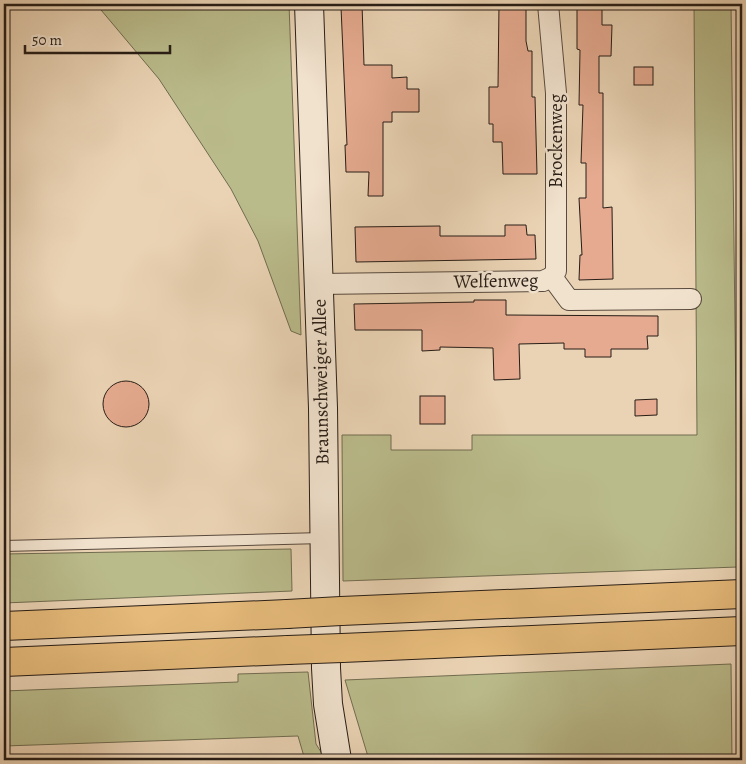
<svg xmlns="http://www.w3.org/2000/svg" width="746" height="764" font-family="Alegreya,serif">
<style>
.green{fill:#babb8b;stroke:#706c50}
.building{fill:#e5aa8f;stroke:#271d16}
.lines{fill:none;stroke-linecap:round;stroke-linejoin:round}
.lane-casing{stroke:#584a3e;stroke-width:12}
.street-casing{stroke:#584a3e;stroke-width:22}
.secondary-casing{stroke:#271d16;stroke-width:30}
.highway-casing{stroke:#271d16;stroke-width:30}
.lane{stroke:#f1e2ce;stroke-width:10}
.street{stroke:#f1e2ce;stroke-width:20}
.secondary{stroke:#f1e2ce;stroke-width:28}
.highway{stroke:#e5ba7a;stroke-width:28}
.highway-bridge-casing{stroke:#271d16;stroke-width:30;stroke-linecap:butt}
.highway-bridge{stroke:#e5ba7a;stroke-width:28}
.labels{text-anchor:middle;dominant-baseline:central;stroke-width:5;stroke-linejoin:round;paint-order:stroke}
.street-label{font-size:19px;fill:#271d16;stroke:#f1e2ce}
</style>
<rect width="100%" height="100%" fill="#ead3b4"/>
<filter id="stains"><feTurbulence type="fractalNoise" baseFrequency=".004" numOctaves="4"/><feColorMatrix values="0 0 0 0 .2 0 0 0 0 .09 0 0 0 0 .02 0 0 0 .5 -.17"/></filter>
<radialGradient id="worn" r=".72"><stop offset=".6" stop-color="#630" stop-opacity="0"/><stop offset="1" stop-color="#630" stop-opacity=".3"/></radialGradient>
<!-- green -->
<g class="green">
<polygon points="96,4 289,4 301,335 291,331 258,241 231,189 159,79"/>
<polygon points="694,4 731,4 738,567 343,581 342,435 391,435 391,450 472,450 472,435 697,435"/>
<polygon points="291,549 292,591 4,603 4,554"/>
<polygon points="731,664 732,760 369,760 345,680"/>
<polygon points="308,672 316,744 326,760 305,760 298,736 4,746 4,691 238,682 238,674"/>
</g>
<!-- building -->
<g class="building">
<polygon points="343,4 362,4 364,65 392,65 392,78 407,77 407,89 419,89 419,112 392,112 392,122 383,122 383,196 368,196 369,172 346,172 345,145 347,145 341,7"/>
<polygon points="499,4 526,4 526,41 528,51 532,51 532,97 535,97 537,174 503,174 502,142 493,142 493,124 489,124 489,87 498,87"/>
<polygon points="577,9 602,9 602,25 612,25 611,56 599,56 599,93 603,93 603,208 612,207 613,279 579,280 580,255 582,255 579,198 586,198 586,163 581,163 583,105 579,105 580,50 577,49"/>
<rect x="634" y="67" width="19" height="18"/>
<polygon points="505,225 526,225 527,235 535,235 536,259 356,262 355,227 440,226 440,236 505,236"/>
<polygon points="474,300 506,300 506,315 658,316 658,336 647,336 648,349 611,349 611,357 585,357 585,349 564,349 564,343 519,344 520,379 494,380 493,348 440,347 440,350 422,351 422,330 355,330 354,304 474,302"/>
<circle cx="126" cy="404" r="23"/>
<rect x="420" y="396" width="25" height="28"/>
<polygon points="657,399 657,415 635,416 635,400"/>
</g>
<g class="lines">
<defs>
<polyline id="lane" points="4,546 323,538"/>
<g id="street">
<polyline points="548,4 556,93 556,271 552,277"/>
<polyline points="552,277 569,300 691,299"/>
<polyline points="319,284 543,281 552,277"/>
</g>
<polyline id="secondary" points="309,4 323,408 326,668 328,704 337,760"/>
<g id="highway">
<polyline points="341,611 742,594"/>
<polyline points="4,626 287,614"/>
<polyline points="342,648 742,631"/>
<polyline points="4,662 288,650"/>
</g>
</defs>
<!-- lane casing -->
<use href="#lane" class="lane-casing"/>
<!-- street casing -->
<use href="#street" class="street-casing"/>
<!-- secondary casing -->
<use href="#secondary" class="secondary-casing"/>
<!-- highway casing -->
<use href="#highway" class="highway-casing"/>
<!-- lane -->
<use href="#lane" class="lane"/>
<!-- street -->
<use href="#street" class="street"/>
<!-- secondary -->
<use href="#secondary" class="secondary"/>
<!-- highway -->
<use href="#highway" class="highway"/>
<defs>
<g id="highway-bridge">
<polyline points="287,614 341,611"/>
<polyline points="288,650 342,648"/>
</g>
</defs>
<!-- highway-bridge casing -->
<use href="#highway-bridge" class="highway-bridge-casing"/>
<!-- highway-bridge -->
<use href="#highway-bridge" class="highway-bridge"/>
</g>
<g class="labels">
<!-- street labels -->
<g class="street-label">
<text transform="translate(556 141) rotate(-90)">Brockenweg</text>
<text transform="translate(496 281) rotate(-1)">Welfenweg</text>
<text transform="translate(321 382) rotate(-91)">Braunschweiger Allee</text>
</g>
</g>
<!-- margin -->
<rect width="746" height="764" fill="none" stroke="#ead3b4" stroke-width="20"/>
<rect x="5" y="5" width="736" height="754" fill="none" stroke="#271d16" stroke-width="2.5"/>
<rect x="10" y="10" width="726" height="744" fill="none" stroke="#271d16"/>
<!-- scale -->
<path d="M25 45v8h145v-8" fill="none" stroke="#271d16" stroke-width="2.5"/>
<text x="32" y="45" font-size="15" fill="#271d16" stroke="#f1e2ce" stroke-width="4" paint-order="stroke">50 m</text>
<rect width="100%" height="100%" filter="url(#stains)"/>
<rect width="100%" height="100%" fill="url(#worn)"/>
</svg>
